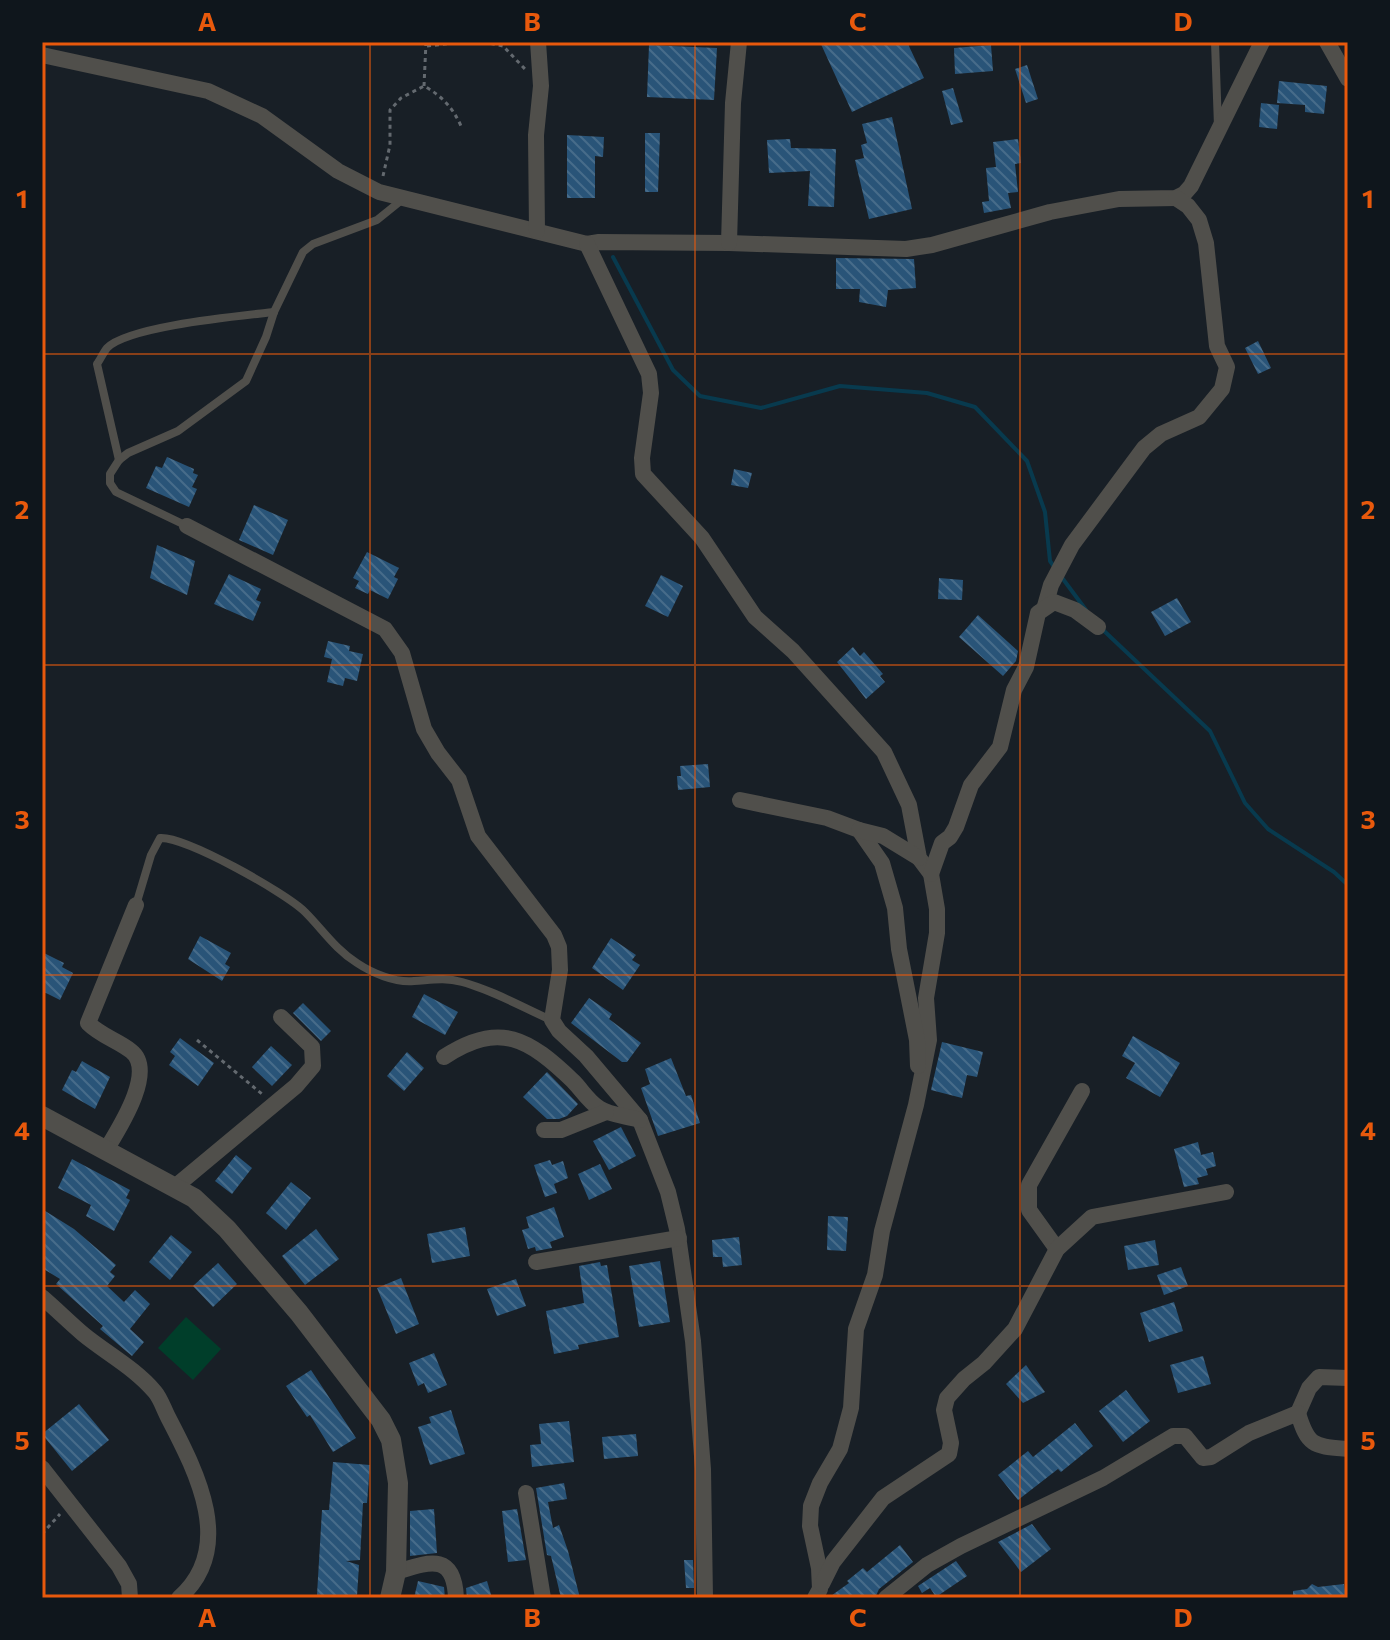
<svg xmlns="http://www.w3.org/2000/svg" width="1390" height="1640" font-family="Commissioner,sans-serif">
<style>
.pitch{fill:#003e2a}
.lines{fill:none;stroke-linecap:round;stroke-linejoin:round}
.stream{stroke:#083a4e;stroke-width:4}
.building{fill:url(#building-back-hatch)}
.path{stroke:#63696f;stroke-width:3;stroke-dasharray:4 4;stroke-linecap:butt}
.service{stroke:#504f4b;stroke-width:8}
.minor{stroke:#504f4b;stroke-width:16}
.tertiary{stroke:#504f4b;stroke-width:20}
.grid{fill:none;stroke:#e8590c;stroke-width:2;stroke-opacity:0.55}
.neatline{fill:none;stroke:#e8590c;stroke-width:3}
.grid-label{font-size:26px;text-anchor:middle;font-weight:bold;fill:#e8590c}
</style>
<defs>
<pattern id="building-back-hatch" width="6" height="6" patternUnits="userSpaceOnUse" patternTransform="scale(2)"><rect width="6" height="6" fill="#295478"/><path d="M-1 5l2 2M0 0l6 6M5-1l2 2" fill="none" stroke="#476c8a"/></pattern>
</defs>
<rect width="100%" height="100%" fill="#181f26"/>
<!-- pitch -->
<polygon class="pitch" points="186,1317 221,1349 193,1380 158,1348"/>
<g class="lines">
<!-- stream -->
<g class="stream">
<polyline points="613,257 673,370 700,396 761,408 840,386 927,393 975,407 1027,461 1045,512 1050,561 1055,568"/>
<polyline points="1060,575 1086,610"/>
<polyline points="1102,629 1210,731 1245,803 1268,829 1334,872 1348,885"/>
</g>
</g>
<!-- building -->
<g class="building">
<polygon points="820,42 907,42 924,78 852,112"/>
<polygon points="649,45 717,48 714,100 647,97"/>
<polygon points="991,45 993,71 955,74 954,48"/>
<polygon points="1027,65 1038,99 1026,103 1015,69"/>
<polygon points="1279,81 1327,86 1324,114 1305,112 1305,105 1277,103"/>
<polygon points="953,88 963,122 951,125 942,91"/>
<polygon points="1261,103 1279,105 1277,129 1259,127"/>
<polygon points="892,117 912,209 869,219 855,160 864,158 861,145 867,143 862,124"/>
<polygon points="645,133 660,133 658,192 645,192"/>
<polygon points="567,135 604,137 603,157 595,156 595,198 567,198"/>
<polygon points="790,139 791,148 836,149 834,207 808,206 810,171 769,173 767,140"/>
<polygon points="1018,139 1021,163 1015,164 1018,192 1008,193 1011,208 984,213 982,202 989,201 986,168 996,167 993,142"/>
<polygon points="836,258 914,259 916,288 888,290 886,307 859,302 860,289 836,289"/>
<polygon points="1258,341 1271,368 1258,374 1245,348"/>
<polygon points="167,457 194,469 193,473 198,475 192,487 197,489 189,507 146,488 156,466 162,468"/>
<polygon points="734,469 752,473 748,488 731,485"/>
<polygon points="254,505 288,520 273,555 239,540"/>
<polygon points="157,545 195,561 187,595 150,578"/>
<polygon points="367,552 399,568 394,577 398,579 388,599 370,590 368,594 355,588 359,581 353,578"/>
<polygon points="229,574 261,589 256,600 261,602 253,621 214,604"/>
<polygon points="661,575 683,586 668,617 645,606"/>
<polygon points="939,578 963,580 962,600 938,599"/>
<polygon points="1177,598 1191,622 1165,636 1151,612"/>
<polygon points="978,615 1018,651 1016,661 1003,676 959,637"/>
<polygon points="328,641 350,646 349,651 363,654 357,681 345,678 343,686 327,682 332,659 324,657"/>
<polygon points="853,647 860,656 864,652 883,674 880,676 885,682 866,699 837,662"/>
<polygon points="708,764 710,787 678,790 677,776 681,776 680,766"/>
<polygon points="200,936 231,953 225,964 230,967 222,981 188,959"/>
<polygon points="611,938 636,955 632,960 640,965 623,990 592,968"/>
<polygon points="42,952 64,963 62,967 73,973 60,1000 42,991"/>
<polygon points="424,994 458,1012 445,1035 412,1017"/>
<polygon points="589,998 612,1014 609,1019 641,1043 627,1062 622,1062 571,1023"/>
<polygon points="303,1003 331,1031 321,1041 293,1013"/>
<polygon points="1133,1036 1180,1063 1160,1097 1126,1078 1135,1063 1122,1056"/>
<polygon points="180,1038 214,1063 198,1086 169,1065 175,1056 170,1052"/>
<polygon points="942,1042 983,1052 977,1077 967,1075 962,1098 931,1090"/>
<polygon points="271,1046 292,1065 272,1086 252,1067"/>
<polygon points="407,1052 424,1068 404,1091 387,1076"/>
<polygon points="671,1058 686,1096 691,1095 700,1123 658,1136 641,1088 650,1084 645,1069"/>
<polygon points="82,1061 110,1077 95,1109 62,1090 72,1070 76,1072"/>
<polygon points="547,1072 578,1104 567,1116 559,1119 547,1119 523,1097"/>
<polygon points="621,1127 636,1156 609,1170 593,1141"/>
<polygon points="1198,1142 1201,1155 1213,1152 1216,1166 1206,1169 1208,1175 1197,1178 1199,1184 1184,1187 1174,1149"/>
<polygon points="236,1155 252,1168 232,1194 215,1181"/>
<polygon points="72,1159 130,1190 126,1198 130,1200 114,1231 86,1216 91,1205 58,1188"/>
<polygon points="550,1160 552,1165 563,1161 568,1178 554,1184 557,1193 545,1197 534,1165"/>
<polygon points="600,1164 612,1189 589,1200 578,1174"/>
<polygon points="291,1182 311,1198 286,1230 266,1213"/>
<polygon points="554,1207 564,1237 550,1242 552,1248 536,1251 535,1247 528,1249 522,1230 529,1228 526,1217"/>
<polygon points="42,1209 74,1229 116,1265 110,1272 115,1276 107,1286 124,1302 135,1290 150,1304 130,1329 144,1342 132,1356 100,1329 103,1326 56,1284 60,1279 42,1268"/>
<polygon points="828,1216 848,1217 846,1251 827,1250"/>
<polygon points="465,1227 470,1256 432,1263 427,1234"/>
<polygon points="316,1229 339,1259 305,1285 282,1256"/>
<polygon points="171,1235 192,1252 170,1280 149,1262"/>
<polygon points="739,1237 742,1265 723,1267 722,1257 713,1257 712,1240"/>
<polygon points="1155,1240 1159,1265 1128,1270 1124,1246"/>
<polygon points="660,1261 670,1322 639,1327 629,1266"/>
<polygon points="600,1262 601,1266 607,1265 619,1337 578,1345 579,1349 554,1354 546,1311 584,1303 579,1266"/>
<polygon points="218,1263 237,1284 213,1307 193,1286"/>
<polygon points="1181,1267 1188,1286 1164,1295 1157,1275"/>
<polygon points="401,1278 419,1324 396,1334 377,1288"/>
<polygon points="516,1279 526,1306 497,1316 487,1289"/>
<polygon points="1174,1302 1183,1331 1149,1342 1140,1313"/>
<polygon points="434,1353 447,1385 428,1393 424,1383 418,1386 409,1363"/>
<polygon points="1203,1356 1211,1384 1178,1393 1170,1365"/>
<polygon points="1026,1365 1045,1392 1023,1403 1006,1384"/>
<polygon points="311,1370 356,1438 333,1452 310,1415 307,1417 286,1386"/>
<polygon points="1126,1390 1150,1421 1123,1442 1099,1411"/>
<polygon points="79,1404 109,1440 72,1471 42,1434"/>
<polygon points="451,1410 465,1454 430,1465 418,1427 431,1423 429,1417"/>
<polygon points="569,1421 574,1462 532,1467 530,1445 541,1444 539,1424"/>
<polygon points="1075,1423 1093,1446 1061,1472 1058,1469 1018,1500 998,1475 1028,1451 1033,1457"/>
<polygon points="636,1434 638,1456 604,1459 602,1437"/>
<polygon points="333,1462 370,1465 367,1503 363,1503 360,1560 346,1561 359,1565 357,1596 317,1595 322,1510 329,1510"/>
<polygon points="564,1483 567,1499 548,1502 553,1528 559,1525 568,1551 580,1598 561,1598 551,1556 547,1555 536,1488"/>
<polygon points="434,1509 437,1553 410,1556 410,1511"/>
<polygon points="517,1509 526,1560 508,1562 502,1511"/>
<polygon points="1032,1524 1051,1549 1021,1572 998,1542"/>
<polygon points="900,1545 913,1562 879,1589 875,1598 828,1598 849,1583 847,1581 863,1568 867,1572"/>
<polygon points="684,1560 693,1560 694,1588 686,1588"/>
<polygon points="956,1561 967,1576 936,1597 930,1588 922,1593 918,1586"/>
<polygon points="418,1581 444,1587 445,1598 443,1596 443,1598 414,1598"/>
<polygon points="487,1581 492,1598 467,1598 466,1588"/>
<polygon points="1312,1584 1318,1587 1344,1584 1346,1598 1293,1598 1293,1591 1307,1589"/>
</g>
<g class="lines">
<!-- path -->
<g class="path">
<polyline points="483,42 503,46 525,69"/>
<polyline points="427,46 464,42"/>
<polyline points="424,86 426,42"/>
<path d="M383 176 390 145V110L401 98 424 86C442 96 453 108 461 126"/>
<polyline points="197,1040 262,1094"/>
<polyline points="42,1534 60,1514"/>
</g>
<!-- service -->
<g class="service">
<polyline points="1215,42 1218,126"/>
<path d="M119 460 97 364C100 360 103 353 107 348 128 326 240 316 274 312"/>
<polyline points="187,526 116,492 110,483 110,474 119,460 128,453 178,431 246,381 266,337 274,312 303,252 313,244 377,220 403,199"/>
<path d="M136 905 151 855 160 838C185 836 286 893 305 912 323 930 335 949 357 963 372 973 395 983 414 981 431 980 444 977 462 982 492 990 522 1007 551 1020"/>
</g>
<!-- minor -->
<g class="minor">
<polyline points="1327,42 1348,79"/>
<polyline points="42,55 208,91 262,116 338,171 379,192 587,244 599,242 729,243 906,249 932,245 1050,212 1119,199 1176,198 1184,194 1191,186 1262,42"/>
<polyline points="537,231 536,135 541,86 538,42"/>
<polyline points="729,243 733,103 739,42"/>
<polyline points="587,244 649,374 651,393 642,458 643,474 702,538 755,617 793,651 884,752 909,805 919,858 931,874 937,909 937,933 926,998 929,1040 916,1105 882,1231 875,1275 856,1329 851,1408 840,1449 820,1483 811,1506 810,1526 819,1568 820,1589 815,1598"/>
<polyline points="187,526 385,629 402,653 424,729 438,753 459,780 478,836 554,935 559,947 560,970 552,1020 559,1031 586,1056 640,1120 668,1192 677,1229 693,1341 703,1469 705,1598"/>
<polyline points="1045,606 1051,585 1072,545 1144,448 1161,434 1199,417 1222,389 1227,367 1217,346 1206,243 1199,220 1188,206 1176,198"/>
<polyline points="740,800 827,818 859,830 882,863 895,908 899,949 917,1040 918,1066"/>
<polyline points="859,830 883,836 919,858"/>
<polyline points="931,874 942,843 950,837 956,827 971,785 1000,747 1014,690 1026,667 1038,613 1054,602 1075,610 1098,627"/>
<path d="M444 1057C500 1020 529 1039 573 1081 582 1090 588 1101 599 1108 609 1115 627 1116 640 1120"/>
<polyline points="544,1130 561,1130 606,1112"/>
<path d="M106 1150C118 1130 157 1071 131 1051 117 1040 101 1036 88 1023L136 905"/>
<polyline points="176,1186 296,1086 313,1066 312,1047 281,1017"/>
<polyline points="1057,1249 1029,1210 1029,1185 1082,1091"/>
<polyline points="536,1262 679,1238"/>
<path d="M42 1297C56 1309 69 1322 83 1334 106 1353 135 1368 155 1392 161 1399 164 1410 169 1419 197 1473 236 1548 179 1598"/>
<polyline points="1298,1413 1309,1388 1319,1377 1348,1378"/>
<polyline points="42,1468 119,1566 129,1584 130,1598"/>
<polyline points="526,1493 543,1598"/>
<path d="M396 1572C429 1562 454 1552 456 1598"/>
<polyline points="822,1584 833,1562 883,1498 949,1454 951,1443 944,1410 947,1398 964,1379 984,1363 1015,1329 1057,1249 1092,1217 1226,1192"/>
<path d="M886 1598 927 1565 961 1546 1103 1478 1173 1436H1185L1203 1458 1211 1457 1249 1433 1298 1413C1308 1447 1314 1446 1348 1449"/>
</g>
<!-- tertiary -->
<polyline class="tertiary" points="42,1116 194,1198 227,1229 299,1313 381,1420 391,1440 398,1483 396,1572 390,1598"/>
</g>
<!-- grid -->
<path class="grid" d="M370 42V1598M695 42V1598M1020 42V1598M42 354H1348M42 665H1348M42 975H1348M42 1286H1348"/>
<!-- border -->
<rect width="1390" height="1640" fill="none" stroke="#0f161c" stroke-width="88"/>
<rect x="44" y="44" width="1302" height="1552" class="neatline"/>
<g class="grid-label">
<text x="207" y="31">A</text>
<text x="532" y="31">B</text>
<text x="858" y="31">C</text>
<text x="1183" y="31">D</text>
<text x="22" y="208">1</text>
<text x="1368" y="208">1</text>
<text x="22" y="519">2</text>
<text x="1368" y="519">2</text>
<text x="22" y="829">3</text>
<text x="1368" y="829">3</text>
<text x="22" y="1140">4</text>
<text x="1368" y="1140">4</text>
<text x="22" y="1450">5</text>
<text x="1368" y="1450">5</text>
<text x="207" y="1627">A</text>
<text x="532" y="1627">B</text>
<text x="858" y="1627">C</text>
<text x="1183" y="1627">D</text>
</g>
</svg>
